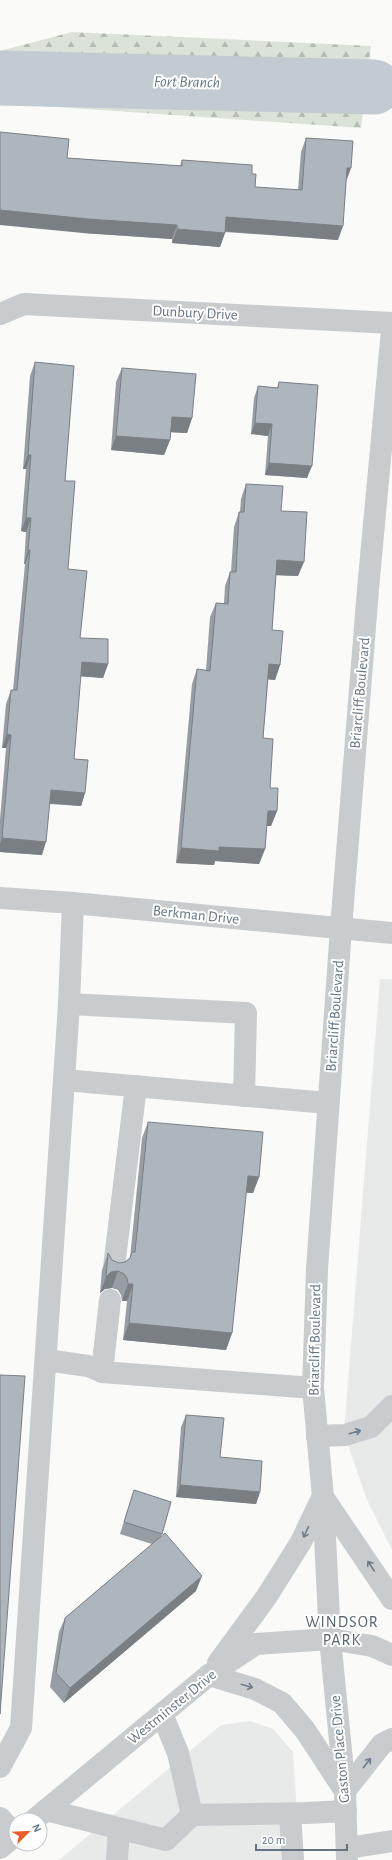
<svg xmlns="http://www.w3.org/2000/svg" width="392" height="1860" font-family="'Alegreya Sans',sans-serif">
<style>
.built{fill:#e8e9e9}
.forest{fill:url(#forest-firs)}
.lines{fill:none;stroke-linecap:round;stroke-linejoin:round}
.river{stroke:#c2cbd1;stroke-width:55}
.minor{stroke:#c8cccf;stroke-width:22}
.wall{fill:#969da3}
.shaded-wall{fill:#7a7f84}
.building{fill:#aeb6bd;stroke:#7a7f84}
.oneway{stroke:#6e7d8c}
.labels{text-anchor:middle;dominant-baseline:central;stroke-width:4;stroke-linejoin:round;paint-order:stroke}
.street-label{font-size:15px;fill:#647484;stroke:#fff}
.water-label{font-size:16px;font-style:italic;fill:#637a84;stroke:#fff}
.neighbourhood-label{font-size:16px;letter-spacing:1px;fill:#56636e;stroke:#fff}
</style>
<defs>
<pattern id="forest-firs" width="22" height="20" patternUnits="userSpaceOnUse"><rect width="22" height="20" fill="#dbe2d8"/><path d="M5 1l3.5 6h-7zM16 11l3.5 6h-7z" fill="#b5bcb5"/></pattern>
</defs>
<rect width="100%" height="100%" fill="#fafaf8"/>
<!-- built -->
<g class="built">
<polygon points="380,979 392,979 392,1550 367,1500 344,1433"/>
<polygon points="250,1721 273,1729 293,1752 300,1860 59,1860 221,1725"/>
</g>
<!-- forest -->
<polygon class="forest" points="72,32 371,46 361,128 0,103 0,51"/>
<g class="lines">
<!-- river -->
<polyline class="river" points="0,78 374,87"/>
<!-- minor -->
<g class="minor">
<polyline points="0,314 24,304 392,323"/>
<polyline points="0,898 73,903 392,933"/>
<polyline points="69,1004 246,1013 244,1096"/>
<polyline points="64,1080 328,1103"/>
<polyline points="114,1267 136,1086"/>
<polyline points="46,1360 88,1366 102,1372 313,1388"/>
<polyline points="102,1372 110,1300"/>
<polyline points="317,1436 345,1435 371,1427 392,1406"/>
<polyline points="323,1497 392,1599"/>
<polyline points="218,1663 267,1596 301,1542 321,1500"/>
<polyline points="209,1675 255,1689 282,1703 305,1730 343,1788"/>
<polyline points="0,1767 21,1728 69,1004 73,903"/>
<polyline points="345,1791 382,1744 392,1739"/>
<polyline points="46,1810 166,1840 192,1815 178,1753 162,1714"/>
<polyline points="290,1814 293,1860"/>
<polyline points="192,1815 306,1813 346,1811"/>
<polyline points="0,1818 16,1835"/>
<polyline points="34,1820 209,1675 256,1644 330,1639 372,1646 392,1655"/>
<polyline points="0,1848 16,1835"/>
<polyline points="347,1848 392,1841"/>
<polyline points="117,1860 119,1829"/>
<polyline points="347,1860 345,1791 330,1639 323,1497 313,1388 317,1269 341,928 368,589 392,330"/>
</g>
</g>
<!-- wall -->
<g class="wall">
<polygon points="306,138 346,182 338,240 225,232 220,247 172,243 172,239 83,233 67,158 180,166 182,160 252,174 255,187 298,190 301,152"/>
<polygon points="35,362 65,481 68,569 80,638 108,664 103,678 80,676 74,759 85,793 81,806 49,804 42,855 0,852 0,819 6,748 2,748 6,704 11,690 13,690 25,564 24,564 26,532 21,531 26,469 23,469 30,376"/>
<polygon points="122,368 192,418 187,433 170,432 170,440 164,455 111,450 116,382"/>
<polygon points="279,382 307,478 265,475 268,436 251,434 254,398 258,386 277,388"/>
<polygon points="246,484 281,511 298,576 276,575 272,630 280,665 275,680 268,679 263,738 270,788 277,811 271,826 266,826 265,849 259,864 215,861 214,865 176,863 192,684 197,669 206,670 210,617 216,603 224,603 225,586 230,572 231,572 234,527 239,512 240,512 241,499"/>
<polygon points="148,1122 259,1177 253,1193 246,1193 232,1333 226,1350 123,1340 127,1301 122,1301 121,1295 118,1290 112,1288 105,1289 100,1293 102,1270 108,1253 112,1260 119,1263 125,1262 130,1258 142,1138"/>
<polygon points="186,1415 220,1457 260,1492 256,1504 176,1497 181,1427"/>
<polygon points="134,1490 171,1502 161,1537 196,1591 64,1703 50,1687 59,1632 65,1618 152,1544 120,1534"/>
</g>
<!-- shaded-wall -->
<g class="shaded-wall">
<polygon points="347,168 351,168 346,182"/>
<polygon points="0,210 177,225 172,239 83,233 0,225"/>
<polygon points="226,217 343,226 338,240 221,231"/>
<polygon points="177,229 225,233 220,247 172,243"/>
<polygon points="172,417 192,418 187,433 166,432"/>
<polygon points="255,423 272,424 268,436 251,434"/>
<polygon points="116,436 170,440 164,455 111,450"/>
<polygon points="28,455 31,455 26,469 23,469"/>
<polygon points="269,463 312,466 307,478 265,475"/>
<polygon points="26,518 31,518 26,532 21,531"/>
<polygon points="28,550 30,550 25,564 24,564"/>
<polygon points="277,560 304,562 298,576 272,575"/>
<polygon points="82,662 108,664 103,678 77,676"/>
<polygon points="269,664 280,665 275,680 264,679"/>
<polygon points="7,734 11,735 6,748 2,748"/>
<polygon points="51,790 85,793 81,806 46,803"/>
<polygon points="268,811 277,811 271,826 262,826"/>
<polygon points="2,838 46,842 42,855 0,852 0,844"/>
<polygon points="219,847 265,849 259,864 215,861 214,865 176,863 181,848"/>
<polygon points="248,1176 259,1177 253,1193 242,1192"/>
<polygon points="118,1271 112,1288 105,1289 100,1293 106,1277 111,1272"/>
<polygon points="128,1284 133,1284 127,1301 122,1301"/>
<polygon points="129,1323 232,1333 226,1350 123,1340"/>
<polygon points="180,1485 260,1492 256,1504 176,1497"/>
<polygon points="202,1576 196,1591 64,1703 70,1688"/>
</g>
<!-- building -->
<g class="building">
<polygon points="0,132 69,139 67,158 182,166 182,160 252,165 252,174 256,174 255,187 302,190 306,138 353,141 351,168 347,168 343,226 226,217 225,233 177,229 177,225 88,219 0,210"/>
<polygon points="35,362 74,366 65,481 75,481 68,569 87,571 80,638 108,639 108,664 82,662 74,759 88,760 85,793 51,790 46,842 2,838 11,735 7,734 11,690 17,690 30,550 28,550 31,518 26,518 31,455 28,455"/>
<polygon points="122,368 196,374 192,418 172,417 170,440 116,436"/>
<polygon points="279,382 318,385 312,466 269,463 272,424 255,423 258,386 278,388"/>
<polygon points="246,484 283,486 281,511 307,512 304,562 277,560 272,630 283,631 280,665 269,664 263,738 273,739 270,788 278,788 277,811 268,811 265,849 219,847 219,851 181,848 197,669 210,671 216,603 228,604 230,572 236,572 239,512 244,512"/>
<polygon points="148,1122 263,1132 259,1177 248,1176 232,1333 129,1323 133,1284 128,1284 127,1278 124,1274 118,1271 111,1272 106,1277 108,1253 112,1260 119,1263 125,1262 130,1258 132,1252 135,1252"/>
<polygon points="0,1375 25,1376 0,1714"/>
<polygon points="186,1415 224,1418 220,1457 262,1461 260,1492 180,1485"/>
<polygon points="134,1490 171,1502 162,1534 124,1522"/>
<polygon points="165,1533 202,1576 70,1688 56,1673 65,1618"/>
</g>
<!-- one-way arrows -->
<defs><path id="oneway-shaft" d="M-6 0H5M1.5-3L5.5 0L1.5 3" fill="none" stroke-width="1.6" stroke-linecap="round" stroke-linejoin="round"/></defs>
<g class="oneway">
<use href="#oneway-shaft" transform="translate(355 1432) rotate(-16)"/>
<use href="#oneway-shaft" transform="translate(306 1532) rotate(115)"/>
<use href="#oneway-shaft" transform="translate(371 1566) rotate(-123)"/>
<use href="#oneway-shaft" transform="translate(247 1686) rotate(17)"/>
<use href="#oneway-shaft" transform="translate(367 1763) rotate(-52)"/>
</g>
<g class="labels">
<!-- street labels -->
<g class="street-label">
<text transform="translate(195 313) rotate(3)">Dunbury Drive</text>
<text transform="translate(360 693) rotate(-85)">Briarcliff Boulevard</text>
<text transform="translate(196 915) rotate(6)">Berkman Drive</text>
<text transform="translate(335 1016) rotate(-86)">Briarcliff Boulevard</text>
<text transform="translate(315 1340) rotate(-89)">Briarcliff Boulevard</text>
<text transform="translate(172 1707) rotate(-39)">Westminster Drive</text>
<text transform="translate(340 1749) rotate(-95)">Gaston Place Drive</text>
</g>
<!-- water labels -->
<g class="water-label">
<text transform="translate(187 82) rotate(1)">Fort Branch</text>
</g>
<!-- neighbourhood labels -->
<g class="neighbourhood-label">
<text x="342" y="1622">WINDSOR<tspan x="342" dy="18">PARK</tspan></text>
</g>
</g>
<!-- north arrow -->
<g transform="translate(28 1832) rotate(66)"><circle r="19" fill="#ffffff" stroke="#c1c7ce"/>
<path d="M0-3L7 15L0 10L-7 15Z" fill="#ea5d28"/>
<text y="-6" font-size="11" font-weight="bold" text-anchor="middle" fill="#647484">N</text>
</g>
<!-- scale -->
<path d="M256 1844v6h91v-6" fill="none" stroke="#647484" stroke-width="2"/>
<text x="262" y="1844" font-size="12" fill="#647484" stroke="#ffffff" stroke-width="3" paint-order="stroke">20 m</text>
</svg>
